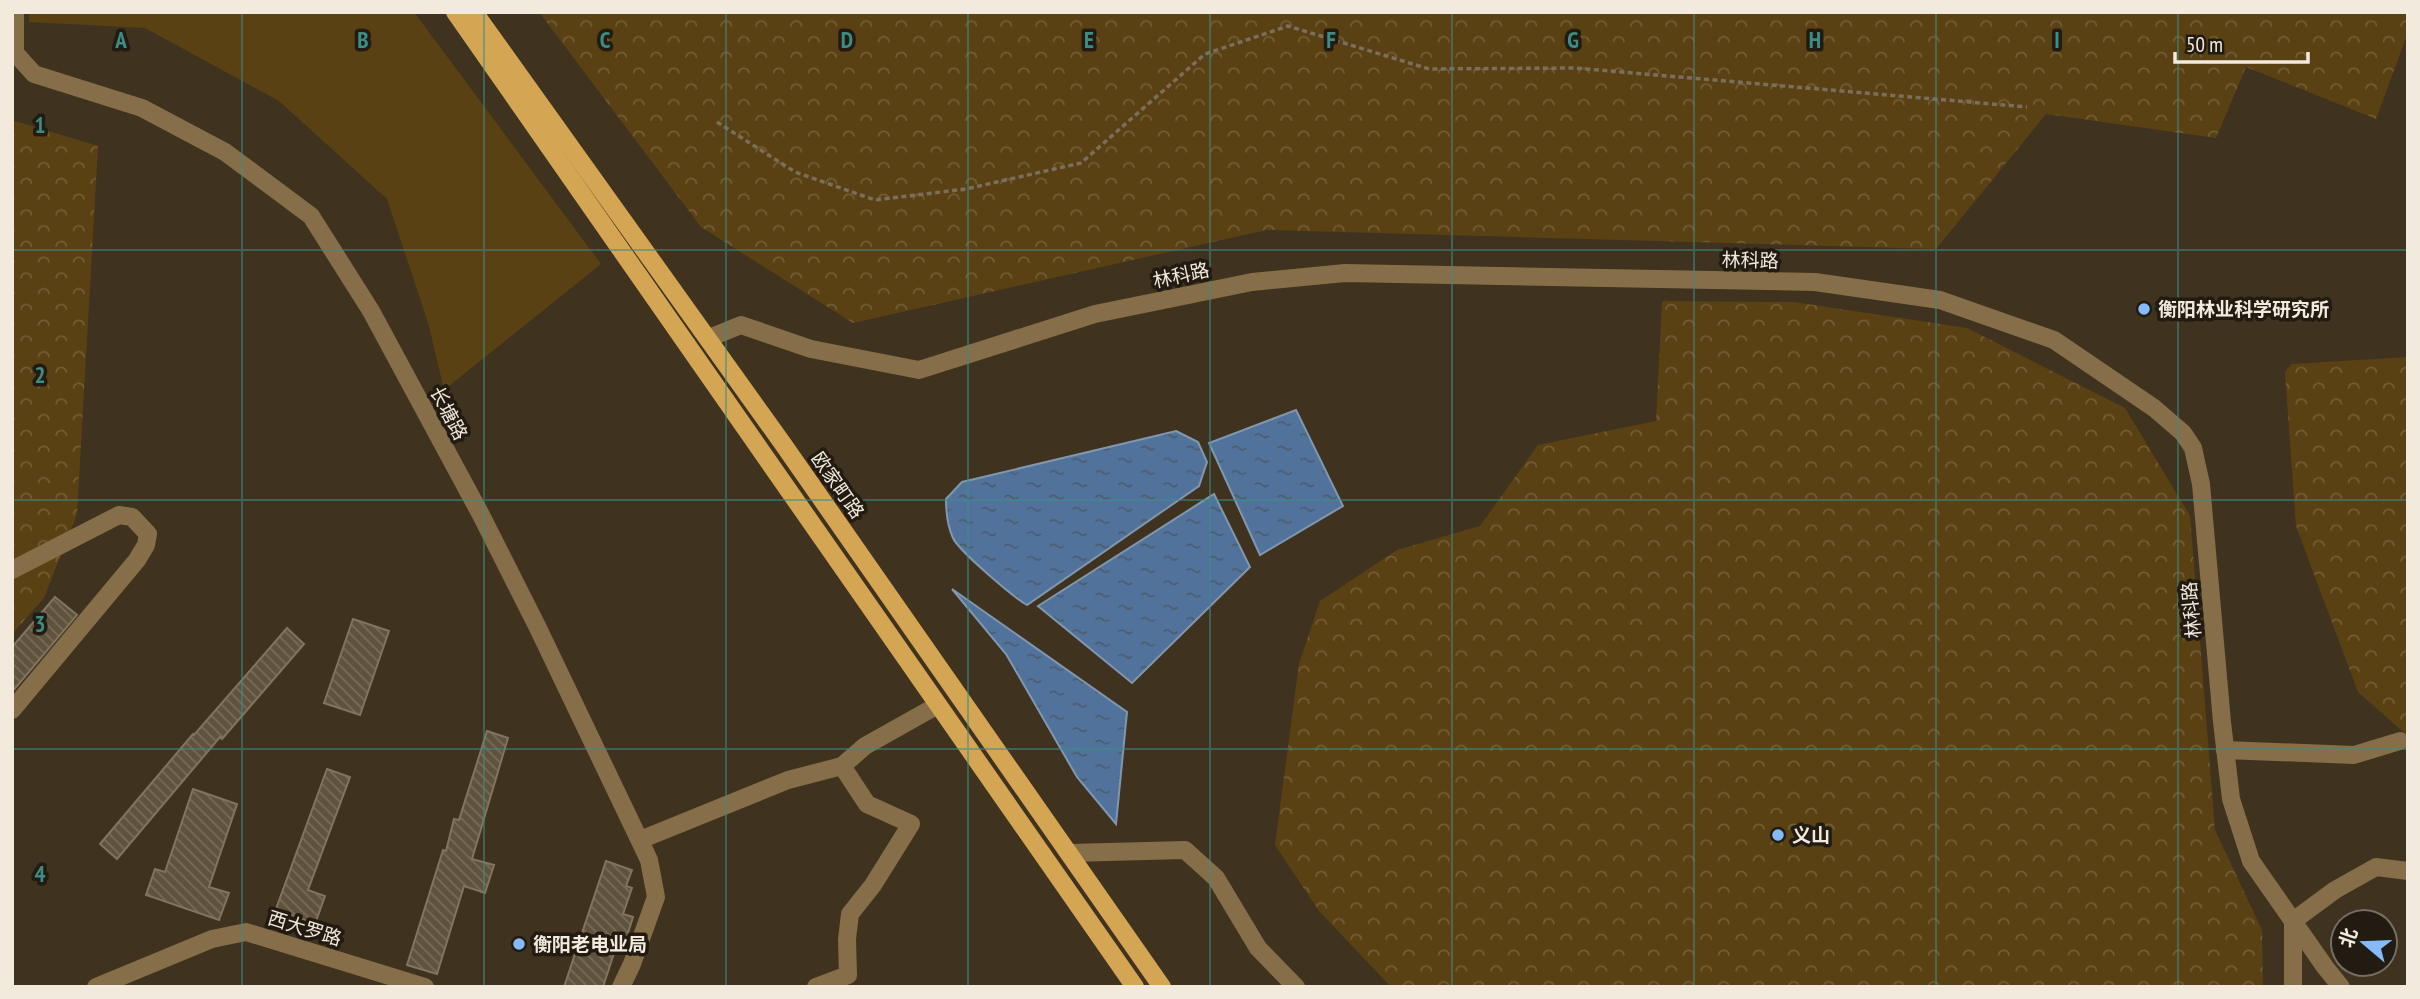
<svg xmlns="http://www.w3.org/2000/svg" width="2420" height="999" font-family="'PT Sans Narrow','Noto Sans SC',sans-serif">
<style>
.green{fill:#5a4114}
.forest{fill:url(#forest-crowns)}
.water{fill:url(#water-ripples);stroke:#8197af;stroke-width:2}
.building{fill:url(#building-back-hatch);stroke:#82745e;stroke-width:2}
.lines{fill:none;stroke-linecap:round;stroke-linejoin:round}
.path{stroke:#7a6e5c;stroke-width:3.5;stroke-dasharray:5 3.5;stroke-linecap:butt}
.minor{stroke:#856e48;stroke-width:18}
.major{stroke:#d4a553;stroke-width:18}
.grid{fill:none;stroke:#3c8d84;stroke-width:2;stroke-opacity:0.55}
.poi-dot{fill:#86bbfb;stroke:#211b12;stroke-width:2.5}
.labels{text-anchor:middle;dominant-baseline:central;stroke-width:7;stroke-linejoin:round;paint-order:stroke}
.street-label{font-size:19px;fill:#f2eadd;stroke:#211b12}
.poi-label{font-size:19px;font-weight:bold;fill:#f2eadd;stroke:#211b12;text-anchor:start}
.grid-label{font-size:23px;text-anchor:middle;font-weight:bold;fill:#3c8d84;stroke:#211b12;stroke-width:7;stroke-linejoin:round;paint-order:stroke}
</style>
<defs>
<pattern id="forest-crowns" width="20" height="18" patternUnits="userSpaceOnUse" patternTransform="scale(1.75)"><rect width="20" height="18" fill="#5a4114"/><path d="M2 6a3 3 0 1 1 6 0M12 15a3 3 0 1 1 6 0" fill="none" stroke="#725d36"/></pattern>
<pattern id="water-ripples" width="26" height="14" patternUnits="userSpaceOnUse" patternTransform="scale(1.75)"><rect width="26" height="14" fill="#51739b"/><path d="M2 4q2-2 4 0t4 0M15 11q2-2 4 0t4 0" fill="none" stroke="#4d5c6e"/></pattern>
<pattern id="building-back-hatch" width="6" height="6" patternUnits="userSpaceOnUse" patternTransform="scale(1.75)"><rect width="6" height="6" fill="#60533d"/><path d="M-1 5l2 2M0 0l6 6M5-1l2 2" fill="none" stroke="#776c59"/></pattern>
</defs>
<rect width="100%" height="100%" fill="#3f321e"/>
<!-- green -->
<polygon class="green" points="29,12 414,12 601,264 444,390 429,326 387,199 279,101 145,28 29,22"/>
<!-- forest -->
<g class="forest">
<polygon points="539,12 2408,12 2408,32 2376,119 2246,67 2216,138 2046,114 1936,249 1266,230 853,323 701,227"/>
<polygon points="15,121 98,146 77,514 44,598 12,634 12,122"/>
<polygon points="1662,301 1794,302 1967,328 2125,408 2190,516 2215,830 2262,930 2263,987 1391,987 1319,911 1275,845 1299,664 1320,601 1397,550 1480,526 1538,445 1656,421"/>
<polygon points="2408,357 2408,736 2358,692 2296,526 2285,372 2292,364"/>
</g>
<!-- water -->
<g class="water">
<polygon points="1296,410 1343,506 1260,555 1209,443"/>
<path d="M1176 431 1198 442 1207 462 1199 486 1027 605C1013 597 958 550 953 538 947 525 946 513 946 499L962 482Z"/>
<polygon points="1214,494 1250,567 1132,683 1038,606"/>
<polygon points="952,589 1127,712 1116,824 1077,777 1006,654"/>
</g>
<!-- building -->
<g class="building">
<polygon points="55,597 77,615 12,692 12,647"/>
<polygon points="353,619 389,631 360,715 324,703"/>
<polygon points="287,628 304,644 222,739 220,737 117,859 100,844 193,734 194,735"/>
<polygon points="487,731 508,738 472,859 494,865 485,893 464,886 437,974 407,965 443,850 446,851 454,819 459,820"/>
<polygon points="327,769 350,777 308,890 325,896 315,924 276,909"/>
<polygon points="193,789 237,804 209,887 229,893 219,920 146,895 155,869 165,872"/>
<polygon points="606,861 632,870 626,886 632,888 623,914 633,917 622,952 615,950 603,987 564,987"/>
</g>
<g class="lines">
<!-- path -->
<polyline class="path" points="717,122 795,172 875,200 966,189 1081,163 1205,54 1288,26 1429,69 1575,68 2027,107"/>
<!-- minor -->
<g class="minor">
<polyline points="15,12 15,53 34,74 142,108 225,152 311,216 371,311 481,515 537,626 649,860 656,897 632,964 621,987"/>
<polyline points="709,338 741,325 811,349 919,370 1095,314 1252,282 1345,273 1815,282 1940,300 2054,340 2154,408 2183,433 2193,448 2201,484 2222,722 2231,799 2251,861 2325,967 2341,987"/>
<polyline points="12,570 119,515 132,517 148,534 146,545 137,560 12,710"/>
<polyline points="2225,750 2354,755 2400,741"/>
<polyline points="640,840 788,780 842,766 865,746 938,705"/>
<polyline points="1069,853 1185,850 1216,878 1258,948 1296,987"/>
<polyline points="2293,921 2335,890 2376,867 2408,871"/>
<polyline points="2293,921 2293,987"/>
<polyline points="96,987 212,939 246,932 425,987"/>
<polyline points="816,987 848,975 847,939 850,914 873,885 911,824 867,804 842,766"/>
</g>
<!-- major -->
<g class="major">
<polyline points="455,12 1135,987"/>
<polyline points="474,12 783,444 1162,987"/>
</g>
</g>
<!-- grid -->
<path class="grid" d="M242 12V987M484 12V987M726 12V987M968 12V987M1210 12V987M1452 12V987M1694 12V987M1936 12V987M2178 12V987M12 250H2408M12 500H2408M12 749H2408"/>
<!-- markers -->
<g class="poi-dot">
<circle cx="2144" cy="309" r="7"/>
<circle cx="1778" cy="835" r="7"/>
<circle cx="519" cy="944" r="7"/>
</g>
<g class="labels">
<!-- street labels -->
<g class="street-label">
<text transform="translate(1750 260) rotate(1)">林科路</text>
<text transform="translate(1181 275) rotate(-12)">林科路</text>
<text transform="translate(449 413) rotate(62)">长塘路</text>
<text transform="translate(838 485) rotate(55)">欧家町路</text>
<text transform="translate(2191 610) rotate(-95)">林科路</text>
<text transform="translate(305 928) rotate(17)">西大罗路</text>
</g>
<!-- poi labels -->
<g class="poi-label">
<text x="2158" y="309">衡阳林业科学研究所</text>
<text x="1792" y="835">义山</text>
<text x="533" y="944">衡阳老电业局</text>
</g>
</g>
<g class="grid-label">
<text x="121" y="48">A</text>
<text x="363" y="48">B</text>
<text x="605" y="48">C</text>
<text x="847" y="48">D</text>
<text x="1089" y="48">E</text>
<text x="1331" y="48">F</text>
<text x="1573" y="48">G</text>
<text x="1815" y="48">H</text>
<text x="2057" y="48">I</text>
<text x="40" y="133">1</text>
<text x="40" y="383">2</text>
<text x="40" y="632">3</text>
<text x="40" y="882">4</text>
</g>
<!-- border -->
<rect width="2420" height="999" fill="none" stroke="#f2eadd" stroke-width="28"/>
<!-- north arrow -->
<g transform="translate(2364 943) rotate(289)"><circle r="33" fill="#211b12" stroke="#756e63" stroke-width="2"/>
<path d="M0-5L12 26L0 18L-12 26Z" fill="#86bbfb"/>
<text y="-10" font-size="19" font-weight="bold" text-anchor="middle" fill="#f2eadd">北</text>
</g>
<!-- scale -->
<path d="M2175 52v10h133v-10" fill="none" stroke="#f2eadd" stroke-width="3.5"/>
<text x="2186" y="52" font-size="21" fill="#f2eadd" stroke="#211b12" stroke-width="5" paint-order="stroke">50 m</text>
</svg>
